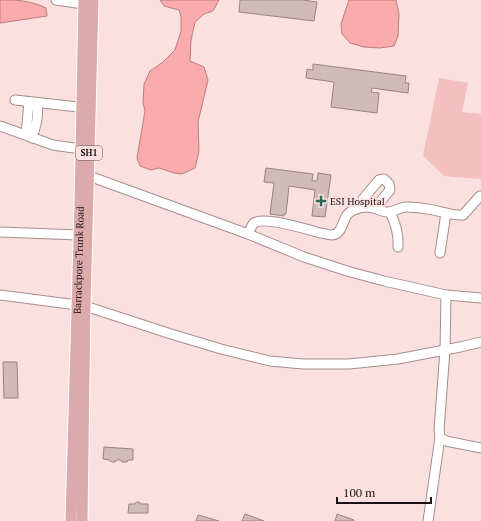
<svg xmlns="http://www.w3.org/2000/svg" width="481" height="521" font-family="'PT Serif',serif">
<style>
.green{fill:#f3bfbf}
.water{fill:#fcabac;stroke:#b97e7e}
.building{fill:#d3baba;stroke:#9a8383}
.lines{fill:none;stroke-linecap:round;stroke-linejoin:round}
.minor-casing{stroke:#a58e8d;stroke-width:11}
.major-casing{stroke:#fff;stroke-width:13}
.minor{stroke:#fff;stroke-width:9}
.major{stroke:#ddaaac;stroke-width:11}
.poi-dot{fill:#2a6752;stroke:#fae0df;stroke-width:1.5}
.labels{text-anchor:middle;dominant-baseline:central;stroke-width:3.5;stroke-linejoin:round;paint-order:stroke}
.shield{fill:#fae0df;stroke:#5f5151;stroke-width:1}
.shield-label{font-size:9px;font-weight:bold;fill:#1c1414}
.poi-label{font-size:10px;fill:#1c1414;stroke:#fae0df;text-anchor:start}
.street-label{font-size:10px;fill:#1c1414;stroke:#fae0df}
</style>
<rect width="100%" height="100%" fill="#fae0df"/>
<!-- green -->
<polygon class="green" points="439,78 468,83 462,112 481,114 481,179 444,176 423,156"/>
<!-- water -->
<g class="water">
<path d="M0 0C19 0 28 0 46 8L47 16 0 23Z"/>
<polygon points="160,0 219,0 213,11 204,14 195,22 191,40 190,61 204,67 208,80 198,122 199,151 195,168 182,174 174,173 159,168 151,170 140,166 137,158 145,111 143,103 144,84 150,71 163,62 175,50 181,31 181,17 179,10 164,6"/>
<polygon points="349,0 396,0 399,14 398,36 394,46 380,48 364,47 350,43 342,34 341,24"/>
</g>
<!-- building -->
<g class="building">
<polygon points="240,0 303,0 317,2 314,21 239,12"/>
<polygon points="313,64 406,76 405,83 409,83 408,93 372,88 371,92 379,93 377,113 331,107 334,82 306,78 307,69 313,70"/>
<polygon points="266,168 313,174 312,181 317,181 318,173 331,175 325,217 312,216 315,190 289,186 286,214 284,214 284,216 270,214 274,183 264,182"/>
<polygon points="3,362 17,362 18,398 4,398"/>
<polygon points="104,447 133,449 133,460 128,460 127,462 122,462 120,460 117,460 115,462 112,462 109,460 103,459"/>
<polygon points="137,502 139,502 141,504 148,504 148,513 128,513 129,504 134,504"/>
<polygon points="245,514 264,521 242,521"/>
<polygon points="337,514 354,520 354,521 335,521"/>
<polygon points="198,515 219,521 196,521"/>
</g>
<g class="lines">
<defs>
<g id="minor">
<polyline points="56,0 90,5"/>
<polyline points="15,100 87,108"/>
<polyline points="0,126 53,145 81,149"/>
<polyline points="26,135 29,102"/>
<path d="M32 138C36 124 39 118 37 103"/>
<polyline points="82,175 89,176 248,234 304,257 347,271 384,281 446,295 481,298"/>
<polyline points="364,207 362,203 363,199 379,180 384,179 389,184 390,190 375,208"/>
<path d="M390 212C396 224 399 234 398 247"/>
<polyline points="0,232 79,235"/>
<path d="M248 234C250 230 251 226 254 223 265 216 306 229 320 233 324 233 328 235 332 235 343 234 342 220 348 214 351 210 359 208 365 207 373 206 380 212 388 212 394 212 400 207 406 207 415 207 424 208 433 210 443 212 454 216 463 215L480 196"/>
<polyline points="440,253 446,213"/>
<polyline points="0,295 85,306 171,334 221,349 270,361 303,364 349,364 398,359 460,347 481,342"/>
<polyline points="446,295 445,350 439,430 440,437 446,441 481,448"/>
<polyline points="428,521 440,437"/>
</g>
<g id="major">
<path id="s1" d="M71 521 80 204 84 0"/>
<polyline points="82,521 85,306 93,0"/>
</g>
</defs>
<!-- minor casing -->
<use href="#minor" class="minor-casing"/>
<!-- major casing -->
<use href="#major" class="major-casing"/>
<!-- minor -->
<use href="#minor" class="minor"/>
<!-- major -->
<use href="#major" class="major"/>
</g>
<!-- markers -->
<path class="poi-dot" d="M319 195h4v4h4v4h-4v4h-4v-4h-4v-4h4z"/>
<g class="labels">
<!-- shield labels -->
<rect class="shield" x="76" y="146" width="26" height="14" rx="3"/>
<g class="shield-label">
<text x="89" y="153">SH1</text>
</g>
<!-- poi labels -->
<g class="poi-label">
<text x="330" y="201">ESI Hospital</text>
</g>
<!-- street labels -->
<g class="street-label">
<text stroke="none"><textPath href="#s1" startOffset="261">Barrackpore Trunk Road</textPath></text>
</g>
</g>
<!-- scale -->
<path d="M337 497v6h94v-6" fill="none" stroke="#1c1414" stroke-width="2"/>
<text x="343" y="497" font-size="12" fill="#1c1414" stroke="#fae0df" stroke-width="3" paint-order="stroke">100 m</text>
</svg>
